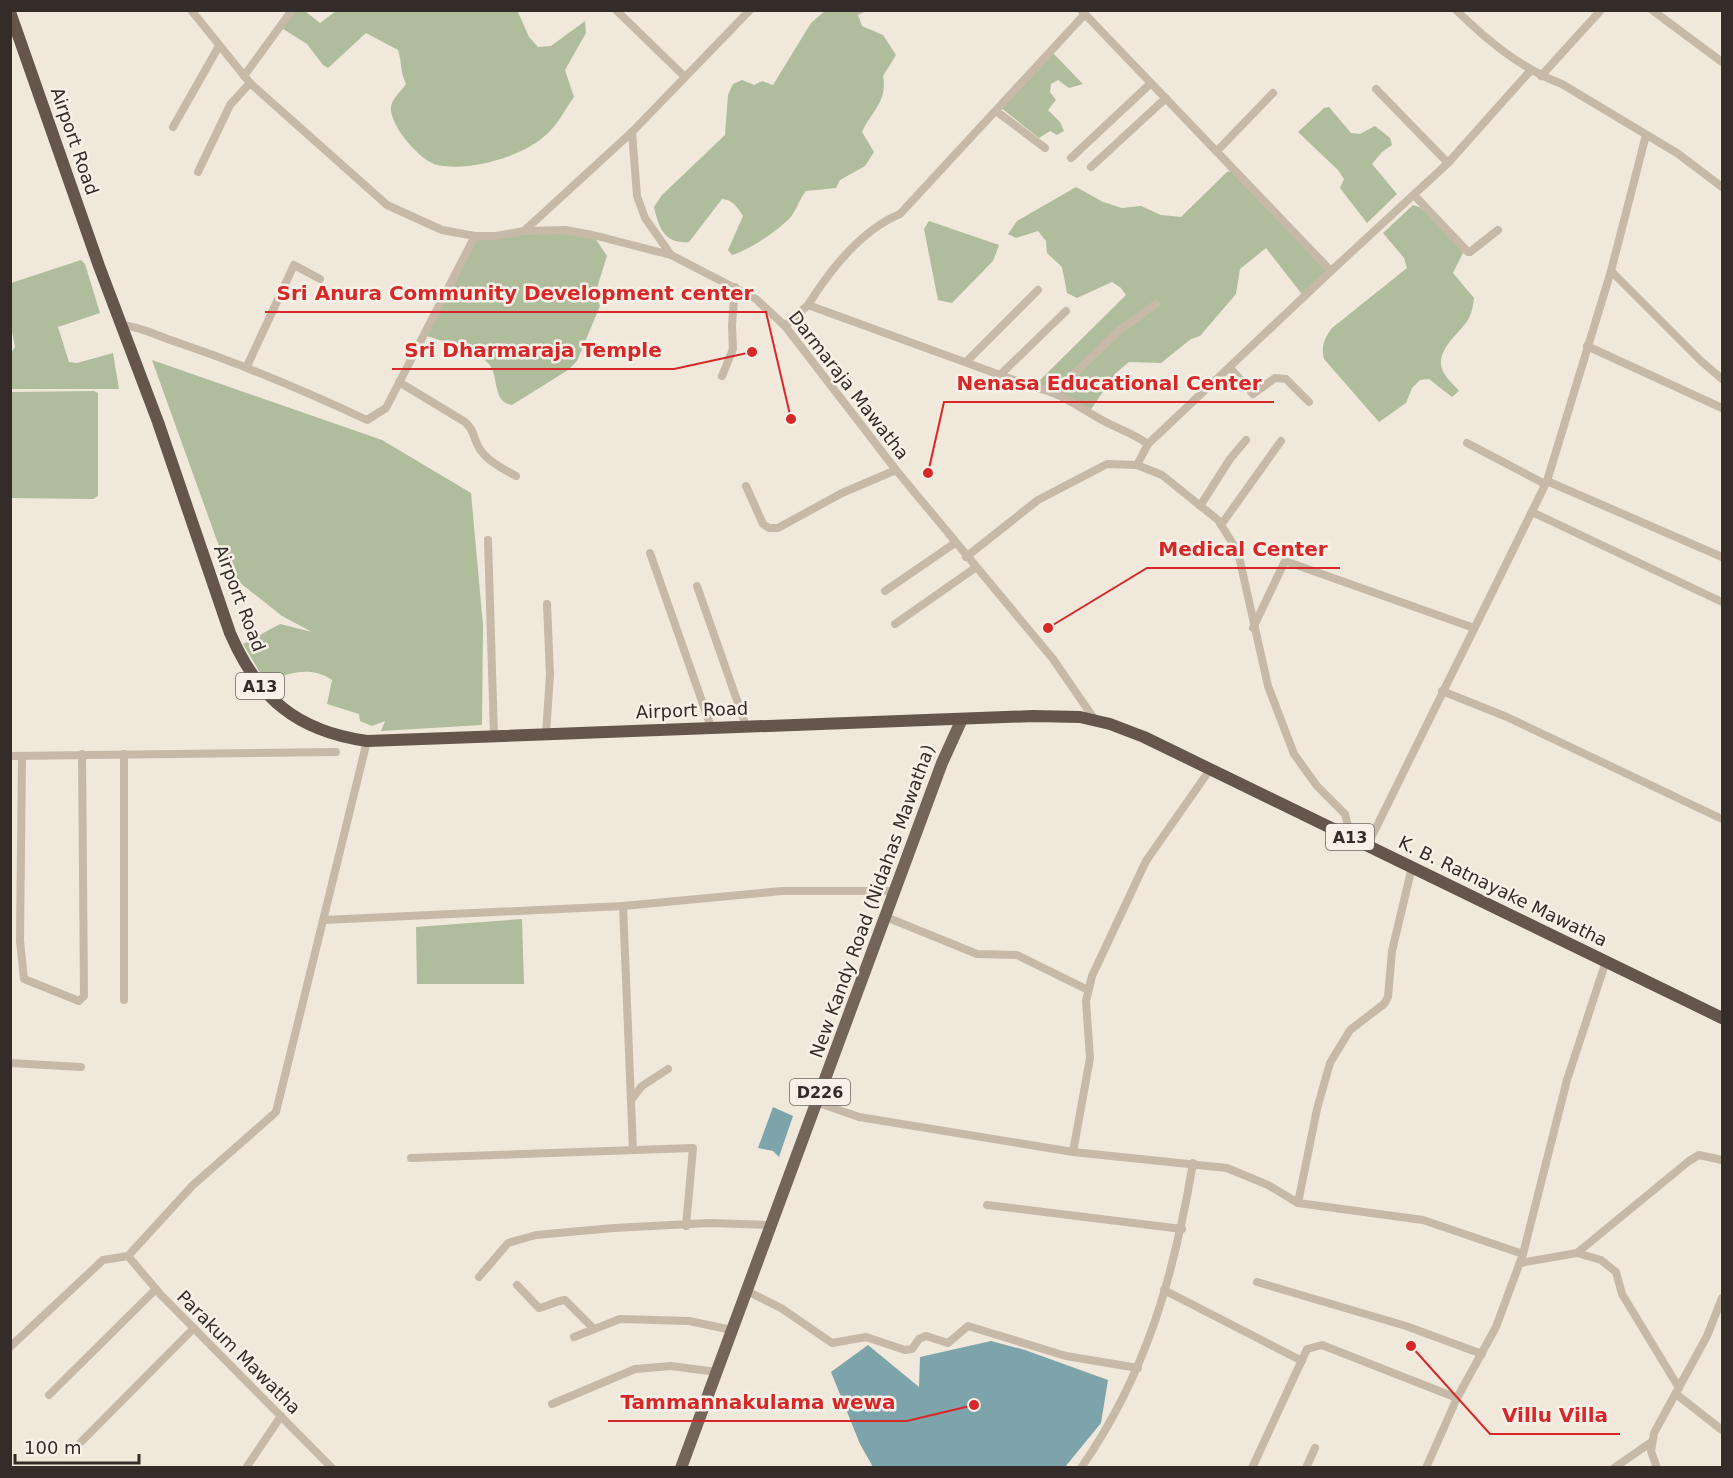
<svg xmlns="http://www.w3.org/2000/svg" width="1733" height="1478" font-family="'DejaVu Sans',sans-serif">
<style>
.green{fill:#afbd9c}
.water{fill:#7ca4aa}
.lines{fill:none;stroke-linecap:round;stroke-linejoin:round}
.minor{stroke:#c6b9a8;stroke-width:8}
.primary{stroke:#74655a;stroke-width:12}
.trunk{stroke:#64564c;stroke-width:12}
.labels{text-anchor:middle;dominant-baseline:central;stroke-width:5;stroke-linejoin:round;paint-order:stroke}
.shield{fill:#f7f1e7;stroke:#6e6761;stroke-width:1.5}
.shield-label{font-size:16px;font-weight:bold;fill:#342c28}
.street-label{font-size:18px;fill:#342c28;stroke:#f7f1e7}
.leader{fill:none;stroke:#d62828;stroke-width:2}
.callout-dot{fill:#d62828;stroke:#f7f1e7;stroke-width:2}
.callout-label{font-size:20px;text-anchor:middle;font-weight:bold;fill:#d62828;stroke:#f7f1e7;stroke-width:5;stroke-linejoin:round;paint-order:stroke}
</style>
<rect width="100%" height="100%" fill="#efe8db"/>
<!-- green -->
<g class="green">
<path d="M517 10 529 37 538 47 551 46 585 21 586 33 565 70 574 97C566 108 559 122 550 131 527 156 470 172 438 165 421 162 389 125 391 107 392 99 401 91 406 84 400 72 402 62 398 50L366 33 328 68 323 65 307 44 280 27 292 11H305L320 23 336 11Z"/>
<path d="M826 10 866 11 858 15 862 26 883 35 896 55 883 76C888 101 871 112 862 132L874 152 865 166 840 180 836 188 806 191C799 199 796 212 789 219 774 233 751 249 732 255L728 250 743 216C738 208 732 199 722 199L689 242C665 244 659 229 654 207L662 195 725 135 728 95 733 84 742 80 754 85 762 81 773 85 811 23Z"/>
<polygon points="1051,51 1083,84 1069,88 1058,80 1051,84 1050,92 1056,100 1048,110 1060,122 1064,131 1057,135 1050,131 1039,138 1000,107"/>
<polygon points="1329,107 1351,133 1360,134 1375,126 1390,138 1392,145 1382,152 1372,164 1397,194 1367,223 1340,188 1344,179 1338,170 1298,132 1324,108"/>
<polygon points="1235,170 1333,269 1304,297 1266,248 1240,269 1236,294 1200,336 1191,339 1161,363 1129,362 1116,373 1089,412 1033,387 1126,295 1121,288 1112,282 1077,298 1067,293 1062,267 1047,253 1046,241 1038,231 1016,238 1008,234 1017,221 1076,187 1103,202 1122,208 1141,206 1161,215 1181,217 1227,172"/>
<path d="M1413 205C1433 210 1453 235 1463 253L1453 273 1474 298C1473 306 1472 313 1468 320 1459 334 1436 349 1442 369 1444 376 1454 385 1459 391L1452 397 1429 379 1420 380 1412 388 1406 403 1379 422 1324 359C1321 346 1324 339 1332 328L1407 268 1404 258 1383 233Z"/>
<polygon points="929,221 999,245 993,261 952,303 938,300 924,229"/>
<path d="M524 231 593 235 607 256 595 294 600 306 577 361 568 370 512 405C491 402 500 375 488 363 476 350 440 340 423 335L475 236Z"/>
<polygon points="81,260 85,264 100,313 58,327 69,362 77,363 113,353 119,389 11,389 11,353 15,347 11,327 11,283"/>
<path d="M152 360 382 440 471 493 483 625 482 725 381 731 385 721 372 726 360 721 359 714 327 704 332 680C309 665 290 674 265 681L243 644 280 624 312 632 282 616 229 574Z"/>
<polygon points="94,391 98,393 98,496 93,499 11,498 11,392"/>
<polygon points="522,919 524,984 417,984 416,927"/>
</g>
<!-- water -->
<g class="water">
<polygon points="773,1107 793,1116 779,1157 773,1151 758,1148"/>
<polygon points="991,1341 1025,1350 1108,1380 1101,1423 1065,1467 873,1467 860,1444 831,1372 868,1345 919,1387 920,1357"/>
</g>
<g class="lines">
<!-- minor -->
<g class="minor">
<polyline points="191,10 250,83 387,205 442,230 475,236 496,236 524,231 632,132"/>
<polyline points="616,10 685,77"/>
<polyline points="750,10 632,132 637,196 645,218 671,255 756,299 785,326 896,470 1053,659 1095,720"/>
<polyline points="1081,10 1331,271 1148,444 1137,465"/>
<path d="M1456 10C1488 41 1520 68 1562 84L1677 153 1722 187"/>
<polyline points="1652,10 1722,62"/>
<polyline points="244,76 292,10"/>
<polyline points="1541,76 1601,10"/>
<polyline points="1376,89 1448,163"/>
<polyline points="996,111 1045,148"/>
<polyline points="173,127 219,46"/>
<polyline points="1217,151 1273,93"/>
<polyline points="1071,158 1151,83"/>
<polyline points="1091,167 1166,98"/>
<polyline points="198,172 230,105 250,83"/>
<polyline points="1414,195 1468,252 1470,252 1498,230"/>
<polyline points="525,231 565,230 593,235 671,255"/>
<polyline points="1331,271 1448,163 1531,70"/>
<polyline points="1611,271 1701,361 1722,379"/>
<path d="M808 305C830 270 861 230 900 214L1085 14"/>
<path d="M122 325C143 327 159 337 179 343 244 365 305 391 367 420L386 408 475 236"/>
<path d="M785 326 808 305 1033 387C1060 392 1078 407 1102 420 1118 429 1133 433 1148 444"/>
<polyline points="1587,346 1722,408"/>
<polyline points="967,361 1038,290"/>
<polyline points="247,366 294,265 320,279"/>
<polyline points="1230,368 1253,394 1275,378 1286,379 1309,402"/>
<polyline points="1001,374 1066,311"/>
<polyline points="722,376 733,349 732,325 735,287"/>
<path d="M399 382 465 422C474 430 473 436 478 446 485 460 503 469 516 476"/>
<polyline points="1055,392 1120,330 1156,304"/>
<polyline points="1467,443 1545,484"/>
<polyline points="1547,481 1722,557"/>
<polyline points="746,486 763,524 769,528 778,528 842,493 896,470"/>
<polyline points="1200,506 1230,459 1246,440"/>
<polyline points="1532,512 1722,602"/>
<polyline points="1221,525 1281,441"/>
<polyline points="488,540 494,735"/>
<polyline points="650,553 711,727"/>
<polyline points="966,557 1038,500 1107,464 1137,465 1162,475 1218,520 1238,552 1268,686 1294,754 1317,786 1345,814 1351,838"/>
<polyline points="697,586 746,726"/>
<polyline points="885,591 955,543"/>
<polyline points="895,624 975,568"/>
<polyline points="1253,628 1285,561 1474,628"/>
<polyline points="1442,691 1507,717 1722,819"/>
<polyline points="546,733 550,675 547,604"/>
<polyline points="10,756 336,752"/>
<polyline points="22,756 20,941 24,979 79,1001 84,996 82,754"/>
<polyline points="1367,846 1547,481 1611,271 1646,135"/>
<polyline points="623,906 633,1150"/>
<polyline points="886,917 977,954 1017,955 1088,990"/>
<polyline points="324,920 623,906 782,891 895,891"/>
<polyline points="124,1000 124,754"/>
<polyline points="10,1063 81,1067"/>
<polyline points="631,1100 642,1086 668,1069"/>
<polyline points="816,1102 859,1117 1073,1152 1227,1168 1268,1185 1298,1203 1423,1220 1523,1254"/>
<polyline points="1073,1152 1090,1058 1086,1001 1092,976 1146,861 1211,768"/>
<polyline points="411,1158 693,1148 686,1226"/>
<polyline points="1298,1203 1317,1109 1330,1063 1350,1030 1384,1004 1388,997 1392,951 1412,867"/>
<polyline points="987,1205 1182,1229"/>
<polyline points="1577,1253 1601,1260 1616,1272 1622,1294 1679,1388"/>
<polyline points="128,1256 161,1295 332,1468"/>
<polyline points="1520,1263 1577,1253 1689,1161 1699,1155 1722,1160"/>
<polyline points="479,1277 508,1243 536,1235 614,1228 709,1223 772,1225"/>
<polyline points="1257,1282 1406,1326 1482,1354"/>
<path d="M517 1285 539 1308C549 1306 555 1301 565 1300L594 1329"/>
<polyline points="1164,1290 1302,1361"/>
<polyline points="747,1291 781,1308 832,1343 866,1337 905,1350 912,1349 919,1339 926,1336 948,1343 968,1326 1066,1356 1138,1368"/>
<polyline points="574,1337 620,1319 689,1321 732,1330"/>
<polyline points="10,1347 103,1260 128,1256 193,1185 276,1112 367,741"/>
<polyline points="1676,1394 1722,1430"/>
<polyline points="49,1395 156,1289"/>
<polyline points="552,1404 635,1369 671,1366 717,1372"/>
<polyline points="81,1442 194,1328"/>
<polyline points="246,1468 281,1416"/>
<path d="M1081 1468C1147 1373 1174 1275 1193 1163"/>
<polyline points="1252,1468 1307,1349 1322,1345 1457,1398"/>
<polyline points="1306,1468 1315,1448"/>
<polyline points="1426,1468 1457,1398 1496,1327 1523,1254 1567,1080 1606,961"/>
<polyline points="1614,1468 1650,1443"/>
<polyline points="1657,1468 1651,1451 1654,1433 1707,1336 1722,1298"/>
</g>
<!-- primary -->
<polyline class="primary" points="681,1468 942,763 962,719"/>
<!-- trunk -->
<path class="trunk" d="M10 12 99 266 158 422 230 633C258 698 296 731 367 741L1033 716 1080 717 1110 724 1144 737 1722 1018"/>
</g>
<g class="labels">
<!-- shield labels -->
<g class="shield">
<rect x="236" y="673" width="48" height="26" rx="4.5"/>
<rect x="1326" y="824" width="48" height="26" rx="4.5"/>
<rect x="790" y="1079" width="60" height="26" rx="4.5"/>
</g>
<g class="shield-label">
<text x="260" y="686">A13</text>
<text x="1350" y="837">A13</text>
<text x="820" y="1092">D226</text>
</g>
<!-- street labels -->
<g class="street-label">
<text transform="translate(75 141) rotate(71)">Airport Road</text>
<text transform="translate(849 385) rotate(52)">Darmaraja Mawatha</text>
<text transform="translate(240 598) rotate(69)">Airport Road</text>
<text transform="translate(692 710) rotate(-2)">Airport Road</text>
<text transform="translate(1503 891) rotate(26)">K. B. Ratnayake Mawatha</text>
<text transform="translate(872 901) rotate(-70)">New Kandy Road (Nidahas Mawatha)</text>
<text transform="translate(239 1352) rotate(45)">Parakum Mawatha</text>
</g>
</g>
<!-- callouts -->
<path class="leader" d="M791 419L766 312H265M752 352L674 369H392M928 473L944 402H1274M1048 628L1147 568H1340M974 1405L907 1421H608M1411 1346L1490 1434H1620"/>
<g class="callout-dot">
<circle cx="791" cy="419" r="6"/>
<circle cx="752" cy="352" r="6"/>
<circle cx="928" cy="473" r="6"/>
<circle cx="1048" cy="628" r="6"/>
<circle cx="974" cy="1405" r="6"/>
<circle cx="1411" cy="1346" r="6"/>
</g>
<g class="callout-label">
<text x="515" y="300">Sri Anura Community Development center</text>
<text x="533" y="357">Sri Dharmaraja Temple</text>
<text x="1109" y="390">Nenasa Educational Center</text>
<text x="1243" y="556">Medical Center</text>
<text x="758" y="1409">Tammannakulama wewa</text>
<text x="1555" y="1422">Villu Villa</text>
</g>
<!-- border -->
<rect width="1733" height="1478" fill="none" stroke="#342c28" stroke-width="24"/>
<!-- scale -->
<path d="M15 1454v9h124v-9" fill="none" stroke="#342c28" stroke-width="3"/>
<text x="24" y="1454" font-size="18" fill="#342c28" stroke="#f7f1e7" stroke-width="4.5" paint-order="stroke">100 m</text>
</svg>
